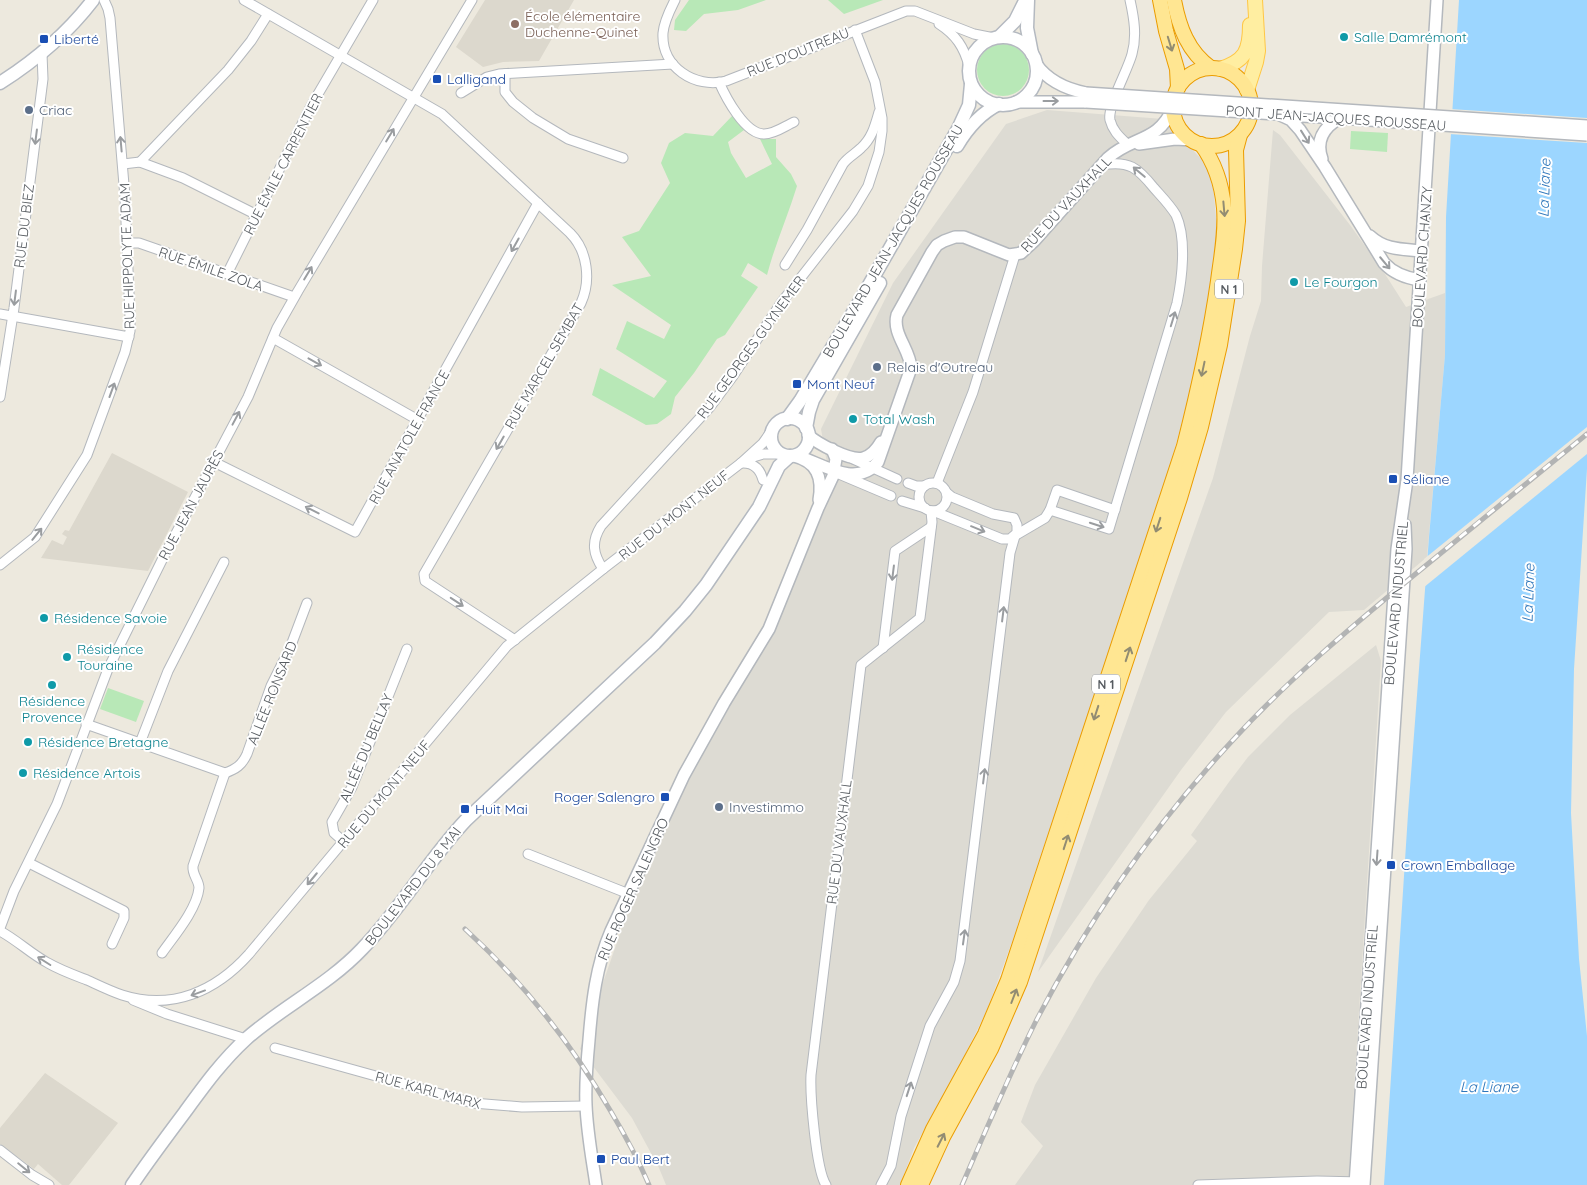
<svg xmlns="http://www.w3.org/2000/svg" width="1587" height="1185" font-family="Quicksand,sans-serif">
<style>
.industrial{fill:#dddbd3}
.education{fill:#dcd8cd}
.green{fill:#b8e8b7}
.water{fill:#9cd6ff}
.pier{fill:#ede9de}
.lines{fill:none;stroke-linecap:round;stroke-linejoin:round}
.minor-casing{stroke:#b4b8bd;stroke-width:11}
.tertiary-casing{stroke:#b4b8bd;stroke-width:14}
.secondary-casing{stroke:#b4b9c0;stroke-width:15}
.primary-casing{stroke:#ffc745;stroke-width:16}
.trunk-casing{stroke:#eb9c00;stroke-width:16}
.minor{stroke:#fff;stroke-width:9}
.tertiary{stroke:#fff;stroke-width:11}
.secondary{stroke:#fff;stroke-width:12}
.primary{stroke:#ffeea1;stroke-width:14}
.trunk{stroke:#ffe692;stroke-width:14}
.rail-casing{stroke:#b3b4b4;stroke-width:5}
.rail{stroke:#fff;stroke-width:3;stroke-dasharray:9;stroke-linecap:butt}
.tertiary-bridge-casing{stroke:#b4b8bd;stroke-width:14;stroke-linecap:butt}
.tertiary-bridge{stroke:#fff;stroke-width:11}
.oneway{stroke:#928c72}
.oneway2{stroke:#9a9da0}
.education-dot{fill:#8d6e63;stroke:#fff;stroke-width:2}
.culture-dot{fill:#0f9aa8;stroke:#fff;stroke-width:2}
.transit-dot{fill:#1a4fb4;stroke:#fff;stroke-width:2}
.service-dot{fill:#5c6f8a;stroke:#fff;stroke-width:2}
.labels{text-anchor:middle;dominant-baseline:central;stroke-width:4;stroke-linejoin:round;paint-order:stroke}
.shield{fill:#fff;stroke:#898d90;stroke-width:1}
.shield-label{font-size:12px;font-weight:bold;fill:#575c61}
.education-label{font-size:14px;fill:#785e54;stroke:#fff;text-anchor:start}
.culture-label{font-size:14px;fill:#0d838f;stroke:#fff;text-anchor:start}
.transit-label{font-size:14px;fill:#164399;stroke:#fff;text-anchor:start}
.street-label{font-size:14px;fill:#575c61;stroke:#fff}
.service-label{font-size:14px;fill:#4e5e75;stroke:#fff;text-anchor:start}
.water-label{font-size:15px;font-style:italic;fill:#2f77bb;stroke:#fff}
</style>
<rect width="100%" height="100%" fill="#ede9de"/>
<!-- industrial -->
<g class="industrial">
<polygon points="1047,110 1163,119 1208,166 1214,194 1217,230 1212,272 1197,366 1166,481 1013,939 988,1008 962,1061 914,1148 900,1185 666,1185 659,1168 632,1118 580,1049 631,902 671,814 703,753 767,642 782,613 832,492 821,429 893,283 1006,124"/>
<polygon points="1273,130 1280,135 1350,225 1385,274 1406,307 1445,293 1445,355 1427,557 1364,610 1329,612 1226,712 1181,770 1038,972 1213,478 1250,336 1261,301 1262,266"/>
<polygon points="1376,645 1381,661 1348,1185 1015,1185 1043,1146 1021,1122 1035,1085 1096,978 1149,900 1197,841 1191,835 1229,782 1248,757 1290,715"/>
</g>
<!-- education -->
<g class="education">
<polygon points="485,0 574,0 539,61 503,62 483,67 456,47"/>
<polygon points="112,453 188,492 148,571 41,558 52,540 63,545 67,537 62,534 65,530 69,531"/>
<polygon points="45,1073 118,1123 69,1185 62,1185 38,1164 34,1169 0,1144 0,1128"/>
</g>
<!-- green -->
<g class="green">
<polygon points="689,0 766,0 738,10 704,14 686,31 674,30 675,20"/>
<polygon points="828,0 883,0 844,14"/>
<circle cx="1003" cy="70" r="26"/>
<path d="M733 115 744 130 728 142 731 153 746 178 772 164 760 139H776V157L791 174 797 186C788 216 775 244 767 275L748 263 741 276 758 287 725 335 717 339 694 373 675 397 671 414 657 424 646 425 592 395 600 368 654 398 667 381 616 349 627 321 664 339 671 325 612 285 651 276 622 237 639 231 670 183 661 163 669 143 685 133 713 136Z"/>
<polygon points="1351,131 1388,133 1387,152 1350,149"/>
<polygon points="108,688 144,701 136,722 100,709"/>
</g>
<!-- water -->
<polygon class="water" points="1459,0 1587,0 1587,469 1574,669 1571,813 1579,959 1587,1036 1587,1185 1384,1185 1408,814 1429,537 1445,355 1446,217"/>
<!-- pier -->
<g class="pier">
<polygon points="1450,109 1587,118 1587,143 1449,134"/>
<polygon points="1587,427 1587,454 1423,588 1424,559"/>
</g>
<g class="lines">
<defs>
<g id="minor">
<path d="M244 0 442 114 570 233C588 251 591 281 581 303L424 574 425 581 515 640"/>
<path d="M675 0C670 10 664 21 663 33 661 67 695 89 726 81L906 11H915L974 34 994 38"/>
<path d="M939 24C956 35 964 47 969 66"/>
<polyline points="505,74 505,92 513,102 533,118 568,139 623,158"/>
<path d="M719 82C726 98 745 134 764 134 775 134 785 126 794 122"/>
<polyline points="461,93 487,77 499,74 673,64"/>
<path d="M1128 145C1121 138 1113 132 1110 120 1107 106 1128 70 1132 54 1137 36 1134 18 1130 0"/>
<polyline points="140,162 228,70 251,41 268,14"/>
<polyline points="123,164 140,162 183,178 257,215"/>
<polyline points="128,243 139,243 294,297"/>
<path d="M785 265 807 230 843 164C848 157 855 154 861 148 872 138 875 126 879 112"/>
<polyline points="227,274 311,106 373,0"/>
<polyline points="0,314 129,337"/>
<polyline points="273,338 418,420"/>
<polyline points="0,397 14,308 43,79 42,54"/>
<polyline points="750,458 763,454 781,454"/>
<polyline points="853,459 897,479"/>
<polyline points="214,462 355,532 538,203"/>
<path d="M741 463C753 462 760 468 763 480"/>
<polyline points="839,474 891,496"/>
<circle cx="933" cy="497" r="14"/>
<polyline points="908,483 916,486 924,486"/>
<polyline points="937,483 973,392 1015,255"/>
<polyline points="902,501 925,508"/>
<path d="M1050 510 1109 529 1177 303C1182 279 1187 239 1176 215 1170 205 1162 197 1154 188 1138 168 1129 160 1102 165"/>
<polyline points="933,511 1002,539 1010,539 1017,533 1017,525 1014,518 993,514 952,497 947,493"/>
<polyline points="1016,535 1045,518 1050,510 1057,490 1115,510"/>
<polyline points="0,565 35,537 87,455 125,352 130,331 130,318 125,197 110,18 108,9 104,0"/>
<path d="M603 569C593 554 591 542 601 526L710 407 733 376 781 303 853 211 868 186 879 152 882 131V118L875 82 855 30"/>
<polyline points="883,648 895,551 931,527"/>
<path d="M86 724 225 773C236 769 242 765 247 754L271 686 290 648 307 603"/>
<polyline points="140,743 168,671 224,562"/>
<polyline points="344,842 334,833 332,822 352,787 407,649"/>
<polyline points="528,854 629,894"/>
<polyline points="29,863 124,911 124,918 112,944"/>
<polyline points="0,928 14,891 57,804 108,669 164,556 248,397 277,328 298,291 472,0"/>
<path d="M0 931C17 940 31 954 48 963 60 970 74 975 87 980 98 985 110 991 122 995 172 1011 216 991 249 954L507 646 603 569 741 463 763 443 772 430"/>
<path d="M162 953C174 936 197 909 199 888 199 880 192 875 193 866L225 773"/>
<polyline points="133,1000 167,1014 246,1039"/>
<polyline points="275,1048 473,1103 522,1107 586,1106"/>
<polyline points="0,1150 32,1175 49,1185"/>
<path d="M826 1185C816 1170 810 1095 811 1075L861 665 920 618 932 522 931 511"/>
<polyline points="881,1185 891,1166 901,1116 930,1026 954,982 960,961 1010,553 1015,536"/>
<polyline points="1198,1185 1317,1181 1362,1182"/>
</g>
<g id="tertiary">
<path d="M1036 64C1048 81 1066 89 1086 93"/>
<polyline points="1016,102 1086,102"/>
<path d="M1278 114 1291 120 1300 130 1325 167 1384 263C1394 274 1406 278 1420 280"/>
<polyline points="1283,115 1340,118"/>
<polyline points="1139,144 1175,139 1192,140"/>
<path d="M1322 159C1315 140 1324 127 1340 118"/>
<path d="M1370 236C1385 250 1402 249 1422 251"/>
<path d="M808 435C818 444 850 461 863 458 872 456 877 449 881 442"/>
<path d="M794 456C817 462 823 477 819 500"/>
<path d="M806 459C828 468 859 486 878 462L911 368C910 349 892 334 897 315L932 252 937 245 944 241 955 237H964L1009 255 1021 253 1034 241 1108 158C1132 136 1158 143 1173 108"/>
<path d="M596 1185C592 1158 587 1132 586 1105 585 1083 587 1061 589 1040 592 1002 596 966 611 931L684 775 724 703 769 629 818 508 833 476 836 459 832 449"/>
<polyline points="1355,1185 1397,549 1407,480 1437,0"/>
<polyline points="1364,1185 1406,549 1405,525"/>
</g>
<g id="secondary">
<polyline points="1028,0 1027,28 1032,54"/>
<polyline points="999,37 1015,21 1025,1"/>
<circle cx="1003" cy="71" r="34"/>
<path d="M0 83C36 60 67 34 93 0"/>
<path d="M957 146C967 129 981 113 999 104"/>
<circle cx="790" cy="437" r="19"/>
<polyline points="787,419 800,401 861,299 958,129 969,105 971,84"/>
<polyline points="806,428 809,412 813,400 880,283"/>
<path d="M132 1185C149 1160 167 1136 185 1112 204 1086 222 1061 246 1039 282 1007 328 985 362 949 401 909 428 860 466 820L655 643 685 611 706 585 759 507 779 466 790 456"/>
</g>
<g id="primary">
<path d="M1220 69C1245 61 1250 51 1250 25"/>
<polyline points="1247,90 1256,62 1258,51 1255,0"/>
</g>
<g id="trunk">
<polyline points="1160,0 1166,31 1177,69 1178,88"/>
<path d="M1174 0C1179 27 1188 52 1211 68"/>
<circle cx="1212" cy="107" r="39"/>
<path d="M908 1185 933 1129 985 1034 1008 980 1184 446C1198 391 1210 337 1218 281 1221 257 1226 233 1224 208 1222 185 1215 163 1201 144"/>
<polyline points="921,1185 943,1137 991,1049 1020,982 1180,498 1201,427 1220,345 1235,249 1238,221 1236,150 1240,135"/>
</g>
</defs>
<!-- minor casing -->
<use href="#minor" class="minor-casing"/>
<!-- tertiary casing -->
<use href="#tertiary" class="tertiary-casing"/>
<!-- secondary casing -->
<use href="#secondary" class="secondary-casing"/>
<!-- primary casing -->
<use href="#primary" class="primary-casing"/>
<!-- trunk casing -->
<use href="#trunk" class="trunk-casing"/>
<!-- minor -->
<use href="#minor" class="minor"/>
<!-- tertiary -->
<use href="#tertiary" class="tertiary"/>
<!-- secondary -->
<use href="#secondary" class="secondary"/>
<!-- primary -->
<use href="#primary" class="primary"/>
<!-- trunk -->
<use href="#trunk" class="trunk"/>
<defs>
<g id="rail">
<path d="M465 929C523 982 571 1043 610 1110 625 1135 638 1159 649 1185"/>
<path d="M962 1185C986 1130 1009 1075 1036 1021 1089 919 1155 824 1233 740 1288 680 1350 628 1413 576 1471 528 1529 481 1587 434"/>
</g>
</defs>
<!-- rail casing -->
<use href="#rail" class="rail-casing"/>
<!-- rail -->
<use href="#rail" class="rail"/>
<defs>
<g id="tertiary-bridge">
<polyline points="1086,93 1587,126"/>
<polyline points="1086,102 1278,114"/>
<polyline points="1340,118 1587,135"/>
</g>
</defs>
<!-- tertiary-bridge casing -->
<use href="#tertiary-bridge" class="tertiary-bridge-casing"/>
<!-- tertiary-bridge -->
<use href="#tertiary-bridge" class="tertiary-bridge"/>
</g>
<!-- one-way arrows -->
<defs><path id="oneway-shaft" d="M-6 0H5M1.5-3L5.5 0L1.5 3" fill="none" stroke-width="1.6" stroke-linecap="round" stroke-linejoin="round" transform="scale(1.25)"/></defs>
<g class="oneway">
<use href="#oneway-shaft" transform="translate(1170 44) rotate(73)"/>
<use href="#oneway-shaft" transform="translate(1224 209) rotate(85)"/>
<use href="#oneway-shaft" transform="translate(1203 369) rotate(102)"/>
<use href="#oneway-shaft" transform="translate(1158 525) rotate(108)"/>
<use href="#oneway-shaft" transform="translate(1128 654) rotate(-72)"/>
<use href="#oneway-shaft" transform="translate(1096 713) rotate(108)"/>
<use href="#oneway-shaft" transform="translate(1066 842) rotate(-72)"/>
<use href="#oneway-shaft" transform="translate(1014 996) rotate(-69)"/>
<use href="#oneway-shaft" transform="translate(941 1140) rotate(-63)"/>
</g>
<g class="oneway2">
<use href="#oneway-shaft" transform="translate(1051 101)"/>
<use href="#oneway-shaft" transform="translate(390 135) rotate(-59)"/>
<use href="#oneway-shaft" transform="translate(36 137) rotate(97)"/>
<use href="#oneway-shaft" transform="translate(1305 137) rotate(58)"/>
<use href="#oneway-shaft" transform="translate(121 144) rotate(-95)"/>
<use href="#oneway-shaft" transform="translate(1139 172) rotate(-140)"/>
<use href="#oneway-shaft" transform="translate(515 245) rotate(119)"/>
<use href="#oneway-shaft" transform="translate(1385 263) rotate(50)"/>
<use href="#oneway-shaft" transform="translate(308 273) rotate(-59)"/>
<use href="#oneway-shaft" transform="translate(15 298) rotate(97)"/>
<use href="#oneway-shaft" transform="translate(1173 319) rotate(-73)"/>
<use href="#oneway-shaft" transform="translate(315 362) rotate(29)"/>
<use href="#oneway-shaft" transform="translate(112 390) rotate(-70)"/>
<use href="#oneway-shaft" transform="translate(236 418) rotate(-62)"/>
<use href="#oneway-shaft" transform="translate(500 443) rotate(120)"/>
<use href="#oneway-shaft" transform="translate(312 510) rotate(-153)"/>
<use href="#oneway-shaft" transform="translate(1097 525) rotate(18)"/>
<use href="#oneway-shaft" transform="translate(978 529) rotate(22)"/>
<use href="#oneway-shaft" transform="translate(37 534) rotate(-51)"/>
<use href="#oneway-shaft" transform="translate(893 573) rotate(97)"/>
<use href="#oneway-shaft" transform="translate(457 602) rotate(33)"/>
<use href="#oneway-shaft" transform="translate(1003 614) rotate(-83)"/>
<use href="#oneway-shaft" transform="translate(984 776) rotate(-83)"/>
<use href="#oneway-shaft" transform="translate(1377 858) rotate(94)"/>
<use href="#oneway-shaft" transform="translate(312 879) rotate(130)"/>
<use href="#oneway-shaft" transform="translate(964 937) rotate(-82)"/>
<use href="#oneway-shaft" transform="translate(44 961) rotate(-148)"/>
<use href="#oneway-shaft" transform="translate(198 993) rotate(160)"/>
<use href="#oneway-shaft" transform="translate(909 1089) rotate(-72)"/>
<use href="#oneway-shaft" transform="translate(24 1168) rotate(39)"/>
</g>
<!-- markers -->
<circle class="education-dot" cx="515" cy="24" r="5"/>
<g class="culture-dot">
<circle cx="1344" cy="37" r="5"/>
<circle cx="1294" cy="282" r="5"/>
<circle cx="853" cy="419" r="5"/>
<circle cx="44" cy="618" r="5"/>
<circle cx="67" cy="657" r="5"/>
<circle cx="52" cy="685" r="5"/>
<circle cx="28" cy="742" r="5"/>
<circle cx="23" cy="773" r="5"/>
</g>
<g class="transit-dot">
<rect x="39" y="34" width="10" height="10" rx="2.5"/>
<rect x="432" y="74" width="10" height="10" rx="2.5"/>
<rect x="792" y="379" width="10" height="10" rx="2.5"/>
<rect x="1388" y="474" width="10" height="10" rx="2.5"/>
<rect x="660" y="792" width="10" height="10" rx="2.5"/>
<rect x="460" y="804" width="10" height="10" rx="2.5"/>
<rect x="1386" y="860" width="10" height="10" rx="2.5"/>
<rect x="596" y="1154" width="10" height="10" rx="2.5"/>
</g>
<g class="service-dot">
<circle cx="29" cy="110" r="5"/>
<circle cx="877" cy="367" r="5"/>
<circle cx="719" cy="807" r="5"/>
</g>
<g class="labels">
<!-- shield labels -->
<g class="shield">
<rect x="1215" y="279.5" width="28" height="19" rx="4"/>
<rect x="1092" y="674.5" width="28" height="19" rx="4"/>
</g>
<g class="shield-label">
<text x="1229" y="289">N 1</text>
<text x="1106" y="684">N 1</text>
</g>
<!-- education labels -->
<g class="education-label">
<text x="525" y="16">École élémentaire<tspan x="525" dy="16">Duchenne-Quinet</tspan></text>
</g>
<!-- culture labels -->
<g class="culture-label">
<text x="1354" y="37">Salle Damrémont</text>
<text x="1304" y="282">Le Fourgon</text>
<text x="863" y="419">Total Wash</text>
<text x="54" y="618">Résidence Savoie</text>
<text x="77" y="649">Résidence<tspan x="77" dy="16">Touraine</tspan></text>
<text x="52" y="701" text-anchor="middle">Résidence<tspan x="52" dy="16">Provence</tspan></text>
<text x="38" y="742">Résidence Bretagne</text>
<text x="33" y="773">Résidence Artois</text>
</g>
<!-- transit labels -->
<g class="transit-label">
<text x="54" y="39">Liberté</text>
<text x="447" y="79">Lalligand</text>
<text x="807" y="384">Mont Neuf</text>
<text x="1403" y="479">Séliane</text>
<text x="655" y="797" text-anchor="end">Roger Salengro</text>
<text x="475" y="809">Huit Mai</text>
<text x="1401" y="865">Crown Emballage</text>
<text x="611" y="1159">Paul Bert</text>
</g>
<!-- street labels -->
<g class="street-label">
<text transform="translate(798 52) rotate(-22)">RUE D'OUTREAU</text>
<text transform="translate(1336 118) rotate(4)">PONT JEAN-JACQUES ROUSSEAU</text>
<text transform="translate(283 164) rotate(-63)">RUE ÉMILE CARPENTIER</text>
<text transform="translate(1066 204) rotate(-47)">RUE DU VAUXHALL</text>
<text transform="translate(24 226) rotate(-83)">RUE DU BIEZ</text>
<text transform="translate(893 241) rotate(-60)">BOULEVARD JEAN-JACQUES ROUSSEAU</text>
<text transform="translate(127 256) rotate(-92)">RUE HIPPOLYTE ADAM</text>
<text transform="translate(1422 257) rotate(-86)">BOULEVARD CHANZY</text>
<text transform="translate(211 269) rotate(19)">RUE ÉMILE ZOLA</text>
<text transform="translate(751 347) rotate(-54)">RUE GEORGES GUYNEMER</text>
<text transform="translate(544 366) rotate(-60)">RUE MARCEL SEMBAT</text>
<text transform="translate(409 437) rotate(-61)">RUE ANATOLE FRANCE</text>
<text transform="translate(191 505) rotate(-62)">RUE JEAN JAURÈS</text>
<text transform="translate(674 515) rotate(-38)">RUE DU MONT NEUF</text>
<text transform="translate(1396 603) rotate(-85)">BOULEVARD INDUSTRIEL</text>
<text transform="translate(272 693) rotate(-68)">ALLÉE RONSARD</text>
<text transform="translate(366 748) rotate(-67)">ALLÉE DU BELLAY</text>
<text transform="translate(384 794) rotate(-50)">RUE DU MONT NEUF</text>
<text transform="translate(839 842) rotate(-83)">RUE DU VAUXHALL</text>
<text transform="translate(413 886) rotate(-52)">BOULEVARD DU 8 MAI</text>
<text transform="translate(633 889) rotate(-66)">RUE ROGER SALENGRO</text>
<text transform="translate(1367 1007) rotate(-86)">BOULEVARD INDUSTRIEL</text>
<text transform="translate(428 1090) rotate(15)">RUE KARL MARX</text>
</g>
<!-- service labels -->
<g class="service-label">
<text x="39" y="110">Criac</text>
<text x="887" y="367">Relais d'Outreau</text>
<text x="729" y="807">Investimmo</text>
</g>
<!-- water labels -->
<g class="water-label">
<text transform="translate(1544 188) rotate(-88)">La Liane</text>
<text transform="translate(1528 593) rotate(-88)">La Liane</text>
<text x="1489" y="1086">La Liane</text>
</g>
</g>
</svg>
